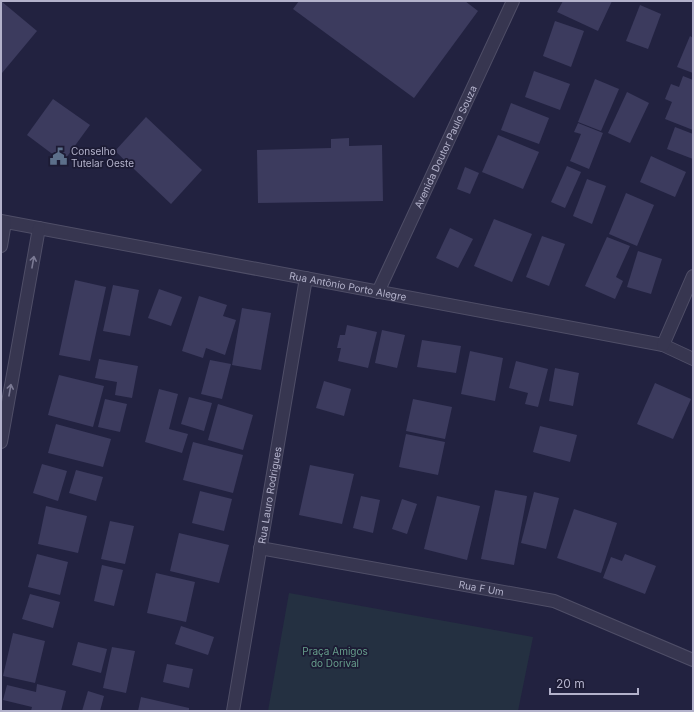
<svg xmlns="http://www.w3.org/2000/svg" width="694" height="712" font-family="Inter,sans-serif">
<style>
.green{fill:#243041}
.building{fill:#3c3b5e}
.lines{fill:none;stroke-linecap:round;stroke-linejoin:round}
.minor-casing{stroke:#4f4e67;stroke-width:14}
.minor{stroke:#373650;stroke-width:12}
.oneway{stroke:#7b7a94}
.labels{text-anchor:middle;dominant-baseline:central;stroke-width:3.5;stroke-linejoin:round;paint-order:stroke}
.street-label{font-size:10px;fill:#b3b2cb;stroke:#1c1b34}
.poi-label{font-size:10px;fill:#b3b2cb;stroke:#1c1b34;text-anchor:start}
.park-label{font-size:10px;fill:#679e8c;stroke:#1c1b34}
</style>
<rect width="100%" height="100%" fill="#222240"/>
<!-- green -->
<polygon class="green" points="289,593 533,637 518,711 268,711"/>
<!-- building -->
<g class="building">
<polygon points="1,1 37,31 2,73 1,72"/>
<polygon points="299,1 465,1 478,11 414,98 293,9"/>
<polygon points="563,1 612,1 598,31 557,12"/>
<polygon points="640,5 661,14 648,49 626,41"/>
<polygon points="555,21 584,31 571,67 543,56"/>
<polygon points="690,36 693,38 693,73 677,67"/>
<polygon points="534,71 570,84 560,110 525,97"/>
<polygon points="683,76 693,80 693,130 665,119 672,102 665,99 671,84 679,87"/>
<polygon points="595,79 619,89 601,131 578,122"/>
<polygon points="627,92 649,103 630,143 608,133"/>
<polygon points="53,99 90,125 63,162 27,135"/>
<polygon points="511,103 549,118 539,144 501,130"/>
<polygon points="146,117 202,170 171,204 115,151"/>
<polygon points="578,123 603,133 589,169 570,161 581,134 574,132"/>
<polygon points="675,127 693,134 693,159 667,149"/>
<polygon points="498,135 539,152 523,189 482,172"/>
<polygon points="349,138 349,146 382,145 383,201 258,203 257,150 331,148 331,139"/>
<polygon points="651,156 686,172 675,197 640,182"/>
<polygon points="567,166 581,172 565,208 551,202"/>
<polygon points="465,167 479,173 470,194 457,189"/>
<polygon points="587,179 606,186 592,224 573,216"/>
<polygon points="626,193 654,205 637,246 609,234"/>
<polygon points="494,219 532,234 512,282 474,266"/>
<polygon points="450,228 473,239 458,268 436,258"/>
<polygon points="542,236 565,244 549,286 526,277"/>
<polygon points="607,237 630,246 616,277 623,281 615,299 585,286"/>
<polygon points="638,251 662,259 651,294 627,287"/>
<polygon points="75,280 106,287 90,361 59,355"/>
<polygon points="113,285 139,290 130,336 103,331"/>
<polygon points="159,289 182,297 171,326 148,318"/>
<polygon points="199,296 227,305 223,316 236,320 225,355 206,348 203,358 182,351"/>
<polygon points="242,308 271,313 261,370 232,365"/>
<polygon points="347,325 377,332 368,368 338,361 341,348 337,348 340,335 345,335"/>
<polygon points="382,330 405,335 397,368 375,363"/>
<polygon points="422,340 461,346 456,373 417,367"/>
<polygon points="470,351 503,358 495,401 461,394"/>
<polygon points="99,359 138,366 132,398 115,395 117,382 95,378"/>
<polygon points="210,360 231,364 222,399 201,394"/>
<polygon points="516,361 548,369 538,407 525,404 528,393 509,388"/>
<polygon points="555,368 579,373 573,406 549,401"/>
<polygon points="59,375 104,386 93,427 48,415"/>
<polygon points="324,381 351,389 344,416 316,408"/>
<polygon points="655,383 691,399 673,439 637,424"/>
<polygon points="159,389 178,394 169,429 188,434 182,453 145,442"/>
<polygon points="189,397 212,403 204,431 181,424"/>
<polygon points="105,399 127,404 120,432 98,427"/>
<polygon points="413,399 452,407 445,439 406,431"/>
<polygon points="218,404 253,415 243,450 208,440"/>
<polygon points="56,424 111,439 103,467 48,453"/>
<polygon points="540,426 577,435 570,462 533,452"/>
<polygon points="406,434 445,442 438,475 399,467"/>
<polygon points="193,442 243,455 233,493 183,480"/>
<polygon points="42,464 67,471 58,501 33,493"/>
<polygon points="310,465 354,474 342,524 299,515"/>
<polygon points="76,470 103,477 96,501 69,493"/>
<polygon points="495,490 527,496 514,565 481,559"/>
<polygon points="200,491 232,499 224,531 192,523"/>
<polygon points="534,492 559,498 546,549 521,543"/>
<polygon points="361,496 380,500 373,533 353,528"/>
<polygon points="437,496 480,506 467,560 424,549"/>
<polygon points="402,499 417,504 407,534 392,529"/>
<polygon points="46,506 87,516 78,553 38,544"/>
<polygon points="574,509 617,523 601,573 557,558"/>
<polygon points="110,521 134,526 125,564 101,559"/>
<polygon points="179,533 229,545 219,583 170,571"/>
<polygon points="37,554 68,562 60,595 28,587"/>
<polygon points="625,554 656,566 645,594 603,578 611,557 622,561"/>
<polygon points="102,565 123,570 114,606 94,601"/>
<polygon points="156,573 195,582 186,622 147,613"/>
<polygon points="30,594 60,602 53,628 22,619"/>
<polygon points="181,626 214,637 208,655 175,644"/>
<polygon points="13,633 45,641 35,683 3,676"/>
<polygon points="78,642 107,649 101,673 72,665"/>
<polygon points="112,647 135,651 126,693 103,688"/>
<polygon points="167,664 193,669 189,688 163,682"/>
<polygon points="37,684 66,691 61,711 31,711 32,707 3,700 7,685 36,692"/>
<polygon points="88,691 104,696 100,711 82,711"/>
<polygon points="141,697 189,708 189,711 138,711"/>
</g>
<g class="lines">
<defs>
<g id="minor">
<path id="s1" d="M1 221 663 345 693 359"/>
<polyline points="1,246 5,222"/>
<path id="s2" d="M378 292 513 1"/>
<polyline points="663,345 693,276"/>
<polyline points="1,442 39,228"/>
<path id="s3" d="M260 548 554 601 693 660"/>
<path id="s4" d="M233 711 306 278"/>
</g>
</defs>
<!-- minor casing -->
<use href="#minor" class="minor-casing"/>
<!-- minor -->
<use href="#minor" class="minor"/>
</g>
<!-- one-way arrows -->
<defs><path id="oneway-shaft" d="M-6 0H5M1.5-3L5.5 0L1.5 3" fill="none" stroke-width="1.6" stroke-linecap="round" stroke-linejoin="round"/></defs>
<g class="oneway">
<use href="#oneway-shaft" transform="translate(33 262) rotate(-80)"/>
<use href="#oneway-shaft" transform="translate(10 390) rotate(-80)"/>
</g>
<!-- icons -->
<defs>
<symbol id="civic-bare" viewBox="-9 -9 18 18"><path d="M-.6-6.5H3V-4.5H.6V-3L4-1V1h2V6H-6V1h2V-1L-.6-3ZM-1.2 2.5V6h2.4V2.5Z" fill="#5c6f8a" stroke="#1c1b34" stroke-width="2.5" paint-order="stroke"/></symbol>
</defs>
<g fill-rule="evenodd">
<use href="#civic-bare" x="46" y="144" width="25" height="25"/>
</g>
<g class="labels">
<!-- street labels -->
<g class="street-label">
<text stroke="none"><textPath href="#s2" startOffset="160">Avenida Doutor Paulo Souza</textPath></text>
<text stroke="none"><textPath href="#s1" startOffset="353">Rua Antônio Porto Alegre</textPath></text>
<text stroke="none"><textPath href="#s4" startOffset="219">Rua Lauro Rodrigues</textPath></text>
<text stroke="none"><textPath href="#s3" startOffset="225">Rua F Um</textPath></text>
</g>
<!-- poi labels -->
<g class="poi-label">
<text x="71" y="151">Conselho<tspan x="71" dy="12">Tutelar Oeste</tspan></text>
</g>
<!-- park labels -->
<g class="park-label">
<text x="335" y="651">Praça Amigos<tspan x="335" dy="12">do Dorival</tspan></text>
</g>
</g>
<!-- border -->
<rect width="694" height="712" fill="none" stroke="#b3b2cb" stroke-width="4"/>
<!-- scale -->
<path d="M550 688v6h88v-6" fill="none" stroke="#b3b2cb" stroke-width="2"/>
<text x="556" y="688" font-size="12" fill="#b3b2cb" stroke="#1c1b34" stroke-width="3" paint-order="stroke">20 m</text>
</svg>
